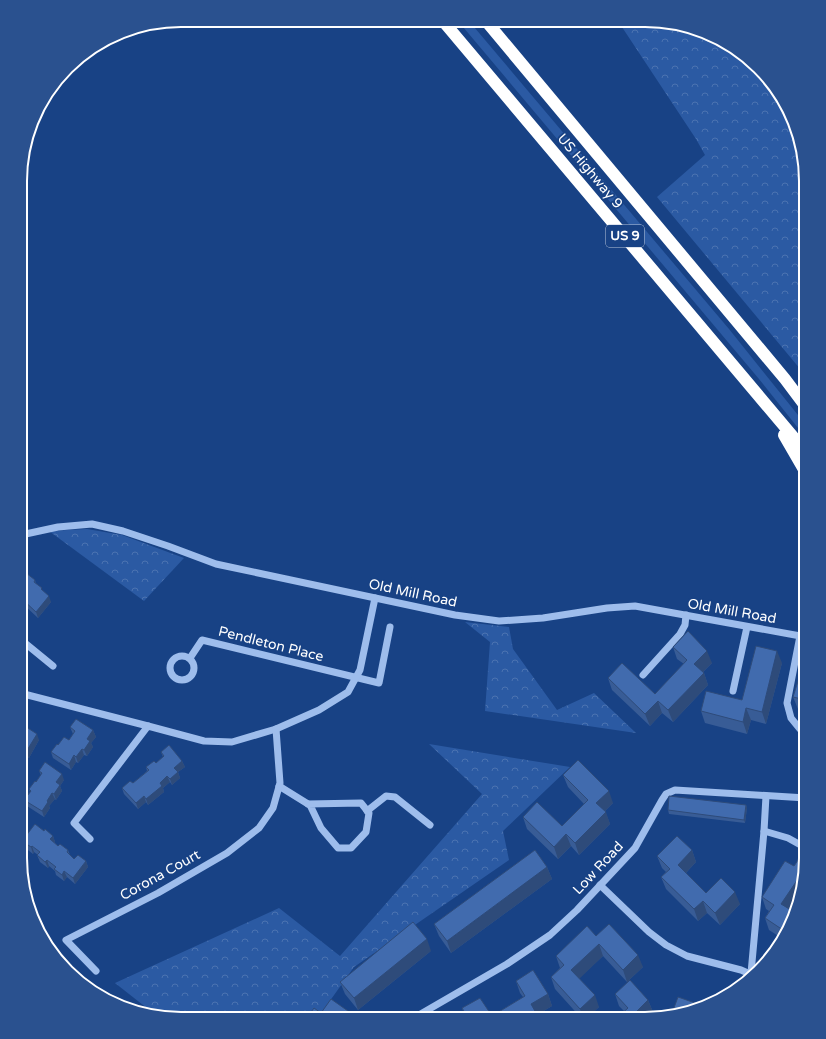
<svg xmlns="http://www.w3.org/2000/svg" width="826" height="1039" font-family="'Varela Round',sans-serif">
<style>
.green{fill:#2b5aa3}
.forest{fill:url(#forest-crowns)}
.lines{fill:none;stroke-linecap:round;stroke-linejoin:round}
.minor{stroke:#9ebdec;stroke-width:7}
.highway{stroke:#fff;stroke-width:12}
.wall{fill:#385c96}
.shaded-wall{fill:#2e4b7a}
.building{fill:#416bae;stroke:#2e4b7a}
.labels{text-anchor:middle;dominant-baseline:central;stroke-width:3.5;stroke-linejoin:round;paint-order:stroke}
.shield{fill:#184285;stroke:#bac6da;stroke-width:1}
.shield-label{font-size:13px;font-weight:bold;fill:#fff}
.street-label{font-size:14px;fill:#fff;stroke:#184285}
.rim{fill:none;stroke:#fff;stroke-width:2}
</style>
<defs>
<pattern id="forest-crowns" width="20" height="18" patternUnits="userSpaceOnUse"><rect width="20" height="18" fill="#2b5aa3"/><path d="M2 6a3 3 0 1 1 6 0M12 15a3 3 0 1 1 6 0" fill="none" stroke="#4b73b1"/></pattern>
</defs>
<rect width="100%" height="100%" fill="#184285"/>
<!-- green -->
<polygon class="green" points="458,21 469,21 729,329 806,425 806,438 759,379"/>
<!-- forest -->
<g class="forest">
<polygon points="618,21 666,21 734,47 784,101 800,139 806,181 806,376 657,197 705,155 696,139"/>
<polygon points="87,529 122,535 184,558 144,601 49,531"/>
<polygon points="465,622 509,627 513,649 557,710 594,693 636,733 485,711 490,642"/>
<polygon points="429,744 570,767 503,831 509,860 354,967 317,1019 171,1019 157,1016 115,983 279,908 340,956 482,794"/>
</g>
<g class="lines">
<!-- minor -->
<g class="minor">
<polyline points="21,535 58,527 92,524 123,531 168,546 216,564 455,615 499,621 543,618 607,608 635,606 806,637"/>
<polyline points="800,636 787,703 791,718 800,729 806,732"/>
<polyline points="20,639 53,666"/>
<circle cx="182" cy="668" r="12"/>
<polyline points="190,658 202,640 379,683 390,627"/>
<polyline points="643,675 680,634 685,625 686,615"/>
<polyline points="733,691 747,627"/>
<polyline points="20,693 148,726"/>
<polyline points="279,786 308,804"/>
<polygon points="361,803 369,813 366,832 351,848 338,848 321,828 310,805 308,804"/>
<polyline points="367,811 386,796 395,797 430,825"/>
<polyline points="764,831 788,838 806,848"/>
<polyline points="90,839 74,823 148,726 204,741 232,742 276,729 319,710 348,692 360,670 375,598"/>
<polyline points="600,885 649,932 666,945 687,956 741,970 750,974"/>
<polyline points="96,971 66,940 158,893 227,853 259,828 273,808 280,783 276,729"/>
<polyline points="751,973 764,831 766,796"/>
<polyline points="412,1019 507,964 550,935 577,910 635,848 662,800 666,794 675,790 806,798"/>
</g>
<!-- highway -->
<g class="highway">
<polyline points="443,21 806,452"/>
<polyline points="486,21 785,379 806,407"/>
<polyline points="784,435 806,473"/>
</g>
</g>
<!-- wall -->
<g class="wall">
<polygon points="21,569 35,580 36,584 51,602 38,618 23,604 21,599"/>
<polygon points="673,647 712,663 703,672 704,673 708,685 673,722 662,713 650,726 612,690 608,678 655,694 684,664 677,659"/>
<polygon points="806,656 806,711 798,709 793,697"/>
<polygon points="782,663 766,724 751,720 747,734 705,723 701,711 742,700"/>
<polygon points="20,723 39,740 29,758 23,754 20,759"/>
<polygon points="70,727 93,730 96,737 91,743 93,747 87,756 84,755 78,763 76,762 71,770 53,758 51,752 58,745 69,740 73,734"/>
<polygon points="161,752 182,761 185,767 178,772 180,778 172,785 170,782 163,788 164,792 148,805 146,802 138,809 124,794 122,788 133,783 147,771 146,767 156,763 163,757"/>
<polygon points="39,771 64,780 60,786 62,791 56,800 55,799 49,806 50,808 44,817 27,806 24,800 30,792 29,789 36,782 41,775"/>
<polygon points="563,775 613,803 605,811 610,824 579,855 571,846 558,859 527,829 523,817 562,826 584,804 568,787"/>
<polygon points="746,805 747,808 745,823 669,814 668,810"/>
<polygon points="44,831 53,836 55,842 55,843 58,846 68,850 70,855 74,859 86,861 88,867 75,884 67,877 64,881 56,875 55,871 49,866 48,868 40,862 37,855 38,855 34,852 33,854 24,847 22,841"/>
<polygon points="692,850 696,862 686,873 706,893 740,904 720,925 707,913 698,921 666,889 661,877 666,872 662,868 657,856"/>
<polygon points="794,866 806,868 801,893 790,910 796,913 783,939 769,930 765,918 769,911 766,909 762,897"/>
<polygon points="547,867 552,879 451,953 439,936 434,924"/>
<polygon points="596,936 643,967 627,982 603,956 579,978 599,1007 586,1019 582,1019 555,989 551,977 560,968 556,956"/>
<polygon points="431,951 358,1010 345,994 340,982"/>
<polygon points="516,981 548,994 552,1006 537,1015 538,1019 466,1019 462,1008 492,1016 523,997 520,993"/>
<polygon points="615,994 648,1000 653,1012 624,1011 619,1006"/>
</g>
<!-- shaded-wall -->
<g class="shaded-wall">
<polygon points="49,596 51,602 38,618 36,612"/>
<polygon points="707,651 712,663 699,676 694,664"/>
<polygon points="777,651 782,663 766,724 762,712"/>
<polygon points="704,673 708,685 673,722 668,710"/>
<polygon points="658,701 662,713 650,726 645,714"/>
<polygon points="746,708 751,720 747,734 743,722"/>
<polygon points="93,730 96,737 91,743 93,747 87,756 84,750 87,739"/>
<polygon points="37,734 39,740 29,758 26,752"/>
<polygon points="21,748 23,754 20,759 20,750"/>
<polygon points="82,749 84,755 78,763 76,757"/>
<polygon points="74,755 76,762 71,770 69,764"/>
<polygon points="182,761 185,767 178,772 180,778 172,785 170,779 174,768"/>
<polygon points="62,774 64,780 60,786 62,791 56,800 54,794 56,782"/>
<polygon points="167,776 170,782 163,788 164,792 148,805 146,799 160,783"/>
<polygon points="609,791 613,803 601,815 596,803"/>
<polygon points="52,793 55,799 49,806 50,808 44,817 42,811 47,801"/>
<polygon points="144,796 146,802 138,809 136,803"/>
<polygon points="746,805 747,808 745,823 744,820"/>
<polygon points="606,812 610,824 579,855 575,843"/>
<polygon points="566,834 571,846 558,859 554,847"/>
<polygon points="53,836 55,842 53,845 50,839"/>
<polygon points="32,846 34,852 33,854 31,847"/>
<polygon points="692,850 696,862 682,877 678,865"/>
<polygon points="47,860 49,866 48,868 45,862"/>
<polygon points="86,861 88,867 75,884 73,878"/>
<polygon points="547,867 552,879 451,953 447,941"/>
<polygon points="64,871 67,877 64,881 62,875"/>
<polygon points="802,873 804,878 801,893 786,916 781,904"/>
<polygon points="735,892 740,904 720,925 715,913"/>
<polygon points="703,901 707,913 698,921 694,909"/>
<polygon points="427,939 431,951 358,1010 354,998"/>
<polygon points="599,944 603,956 576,982 571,970"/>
<polygon points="638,955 643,967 627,982 623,970"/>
<polygon points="548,994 552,1006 537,1015 538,1019 527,1019 531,1004"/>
<polygon points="595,995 599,1007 586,1019 583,1019 580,1009"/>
<polygon points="648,1000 653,1012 645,1019 637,1019 635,1013"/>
<polygon points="348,1011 351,1019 343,1019"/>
</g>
<!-- building -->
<g class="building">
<polygon points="21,569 35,580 34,582 42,588 41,589 49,596 36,612 21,598 22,596 21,595"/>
<polygon points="688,631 707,651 694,664 704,673 668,710 658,701 645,714 608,678 622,663 655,694 687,660 673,647"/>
<polygon points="756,646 777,651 762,712 746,708 743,722 701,711 706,691 742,700"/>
<polygon points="806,656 806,700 793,697"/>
<polygon points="76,719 93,730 87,739 90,741 84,750 82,749 76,757 74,755 69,764 51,752 57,744 58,745 64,737 69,740 75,731 70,727"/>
<polygon points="20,723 37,734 26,752 21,748 20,750"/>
<polygon points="169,745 182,761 174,768 178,772 170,779 167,776 160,783 162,786 146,799 144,796 136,803 122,788 130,781 133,783 149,770 146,767 154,761 156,763 164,756 161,752"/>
<polygon points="578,760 609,791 596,803 606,812 575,843 566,834 554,847 523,817 537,802 562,826 588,800 563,775"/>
<polygon points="45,762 62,774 56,782 60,785 54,794 52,793 47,801 48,802 42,811 24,800 31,791 29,789 35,781 36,782 42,773 39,771"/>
<polygon points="669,796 746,805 744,820 668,810"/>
<polygon points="806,814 806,823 804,823"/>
<polygon points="35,824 44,831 45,829 53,836 50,839 58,846 60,844 68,850 67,852 74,859 78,855 86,861 73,878 64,871 62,875 54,869 56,867 47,860 45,862 37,855 40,852 32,846 31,847 22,841"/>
<polygon points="677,836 692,850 678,865 706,893 721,878 735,892 715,913 703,901 694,909 661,877 670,869 657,856"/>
<polygon points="535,850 547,867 447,941 434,924"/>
<polygon points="805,850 806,851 806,868 804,875 802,873 781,904 796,913 786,932 765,918 774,905 762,897 785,861 794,866"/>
<polygon points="413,922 427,939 354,998 340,982"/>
<polygon points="609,924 638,955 623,970 599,944 571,970 595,995 580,1009 551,977 564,965 556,956 587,926 596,936"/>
<polygon points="533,970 548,994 531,1004 536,1013 527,1019 469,1019 462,1008 480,998 492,1016 525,996 516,981"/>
<polygon points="630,980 648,1000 635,1013 641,1019 616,1019 628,1008 615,994"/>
<polygon points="678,997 701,1005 672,1013"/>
<polygon points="331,999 348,1011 343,1019 306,1019 314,1008 321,1013"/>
<polygon points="662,1011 671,1014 660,1017"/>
</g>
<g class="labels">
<!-- shield labels -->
<rect class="shield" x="606" y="225" width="38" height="22" rx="3"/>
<g class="shield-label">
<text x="625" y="236">US 9</text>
</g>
<!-- street labels -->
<g class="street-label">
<text transform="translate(590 171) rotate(50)">US Highway 9</text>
<text transform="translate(413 593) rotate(12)">Old Mill Road</text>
<text transform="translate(732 611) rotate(10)">Old Mill Road</text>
<text transform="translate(271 644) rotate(14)">Pendleton Place</text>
<text transform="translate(598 868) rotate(-47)">Low Road</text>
<text transform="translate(160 875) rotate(-29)">Corona Court</text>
</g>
</g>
<!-- crop -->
<path d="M0 0H826V1039H0ZM181 27H645A154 154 0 0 1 799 181V858A154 154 0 0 1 645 1012H181A154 154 0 0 1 27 858V181A154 154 0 0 1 181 27Z" fill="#2a518f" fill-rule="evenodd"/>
<path class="rim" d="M181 27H645A154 154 0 0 1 799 181V858A154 154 0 0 1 645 1012H181A154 154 0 0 1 27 858V181A154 154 0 0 1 181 27Z"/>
</svg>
